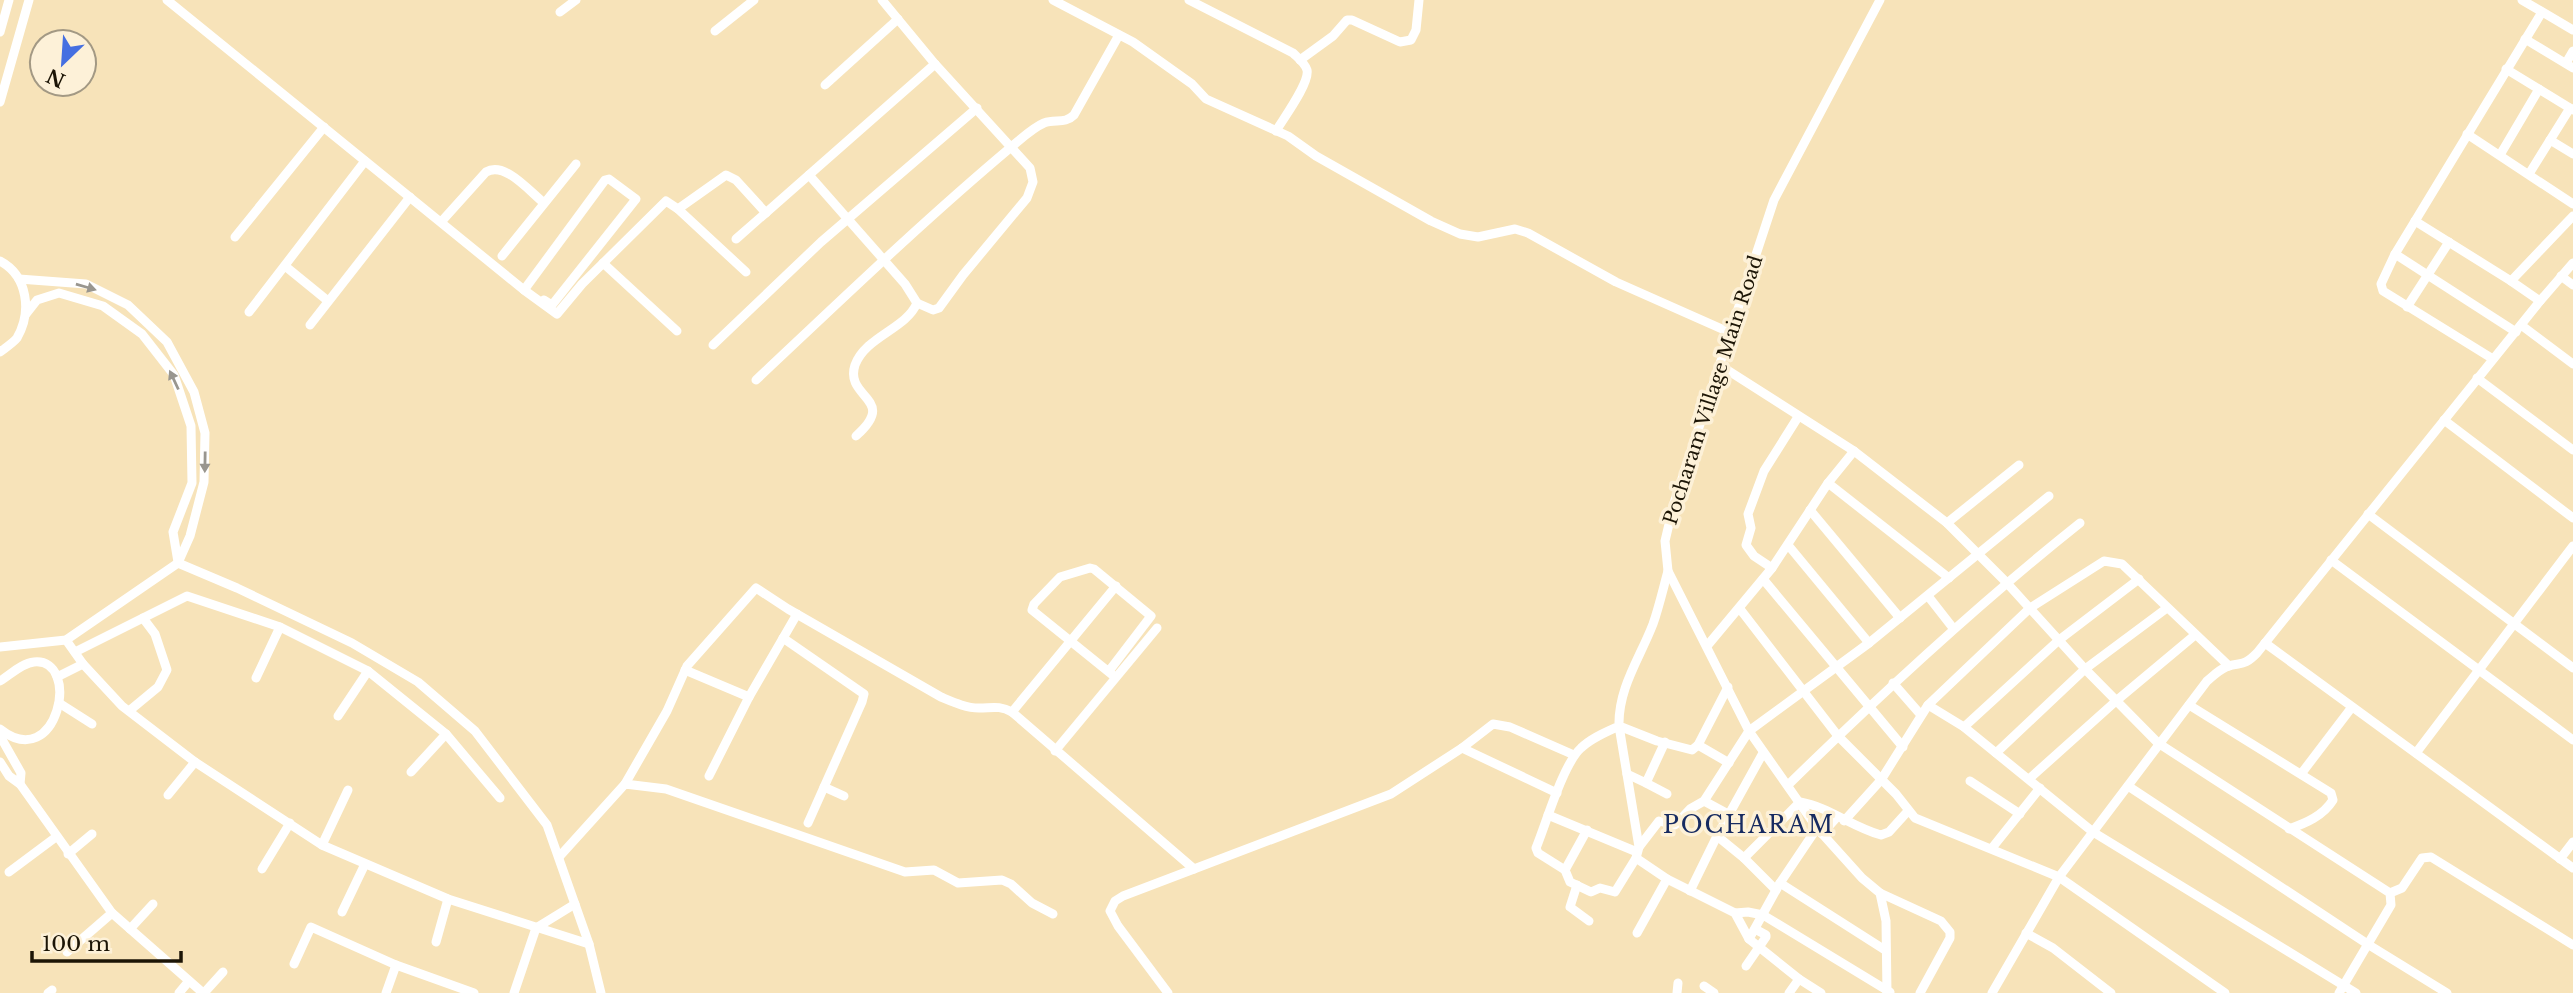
<svg xmlns="http://www.w3.org/2000/svg" width="2573" height="993" font-family="'Libre Baskerville',serif">
<style>
.lines{fill:none;stroke-linecap:round;stroke-linejoin:round}
.minor{stroke:#fff;stroke-width:9}
.oneway{fill:#99968f}
.labels{text-anchor:middle;dominant-baseline:central;stroke-width:7;stroke-linejoin:round;paint-order:stroke}
.street-label{font-size:19px;fill:#1c1506;stroke:#fdf1d8}
.quarter-label{font-size:23px;letter-spacing:2px;fill:#172b61;stroke:#fdf1d8}
</style>
<rect width="100%" height="100%" fill="#f7e3b9"/>
<g class="lines">
<!-- minor -->
<g class="minor">
<polyline points="167,0 524,290 557,314 582,284 666,201 678,209 746,272"/>
<polyline points="882,0 935,64 1030,168 1033,182 1027,198 963,275 939,308 933,310 917,303"/>
<polyline points="1053,0 1133,42 1192,84 1206,99 1288,136 1316,156 1431,221 1460,234 1478,237 1515,229 1528,233 1616,282 1731,333"/>
<path d="M1189 0 1293 53C1298 58 1305 63 1307 70 1310 83 1283 119 1276 131"/>
<polyline points="1880,0 1774,200 1674,503 1665,541 1668,571 1749,731 1817,828 1862,878 1880,893 1886,921 1887,993"/>
<polyline points="2522,0 2573,30"/>
<polyline points="560,12 576,0"/>
<polyline points="715,31 754,0"/>
<polyline points="0,32 9,0"/>
<polyline points="2525,39 2573,68"/>
<polyline points="1300,60 1333,36 1347,20 1352,20 1400,42 1411,40 1416,30 1419,0"/>
<polyline points="2566,63 2573,51"/>
<polyline points="2506,69 2573,110"/>
<polyline points="825,85 898,19"/>
<polyline points="0,102 29,0"/>
<polyline points="2467,134 2573,204"/>
<polyline points="2550,140 2573,154"/>
<polyline points="2500,155 2539,89"/>
<polyline points="2529,174 2570,108"/>
<path d="M809 175 905 284 917 303C906 329 866 336 855 365 844 399 899 398 856 436"/>
<polyline points="678,209 726,175 736,180 766,213"/>
<polyline points="2415,221 2511,281 2540,301"/>
<path d="M441 222 486 172C505 161 529 191 544 203"/>
<polyline points="235,237 324,127"/>
<polyline points="736,239 935,64"/>
<polyline points="2395,254 2516,332"/>
<polyline points="502,256 576,164"/>
<path d="M0 261C28 276 32 312 17 338 13 343 5 348 0 352"/>
<polyline points="603,263 677,331"/>
<polyline points="285,266 328,301"/>
<polyline points="2561,276 2573,285"/>
<polyline points="2511,281 2573,216"/>
<polyline points="524,290 605,180 609,179 636,199 552,305 544,300"/>
<polyline points="2407,307 2449,242"/>
<polyline points="249,312 365,161"/>
<polyline points="26,314 37,300 59,293 103,306 142,334 174,375 191,426 192,483 173,532 178,562"/>
<polyline points="310,325 410,197"/>
<polyline points="2521,325 2573,364"/>
<polyline points="713,345 821,242 977,108"/>
<polyline points="2493,359 2383,291 2381,284 2395,254 2542,12"/>
<polyline points="1721,366 1854,451 1947,523 2006,582 2085,669 2158,743 2390,893 2391,905 2339,993"/>
<polyline points="2477,378 2573,450"/>
<path d="M756 380C839 302 922 222 1010 148 1020 140 1032 128 1044 123 1056 119 1065 124 1074 115L1119 35"/>
<polyline points="2444,420 2573,518"/>
<polyline points="1828,483 1949,578"/>
<polyline points="1810,510 1900,618"/>
<polyline points="2368,514 2573,668"/>
<polyline points="1947,523 2019,465"/>
<polyline points="1788,545 1869,643"/>
<polyline points="2331,560 2573,740"/>
<polyline points="178,563 237,588 352,643 418,682 475,731 547,825 589,944 601,993"/>
<polyline points="1772,568 1754,556 1746,545 1751,528 1748,514 1764,471 1798,417"/>
<path d="M1668 571C1663 589 1659 607 1653 624 1640 658 1618 688 1619 726L1639 847 1636 858 1615 892 1600 888 1591 892 1570 882 1565 870 1538 853 1536 848C1546 824 1563 764 1581 748 1591 738 1606 732 1619 726L1657 741 1692 750 1698 745 1728 687"/>
<polyline points="1763,579 1903,747"/>
<polyline points="1928,596 1953,628"/>
<polyline points="1740,609 1838,736 1896,794 1915,818 2059,877 2225,993"/>
<polyline points="783,638 864,694 862,702 808,823"/>
<polyline points="66,640 83,664 122,706 195,762 322,845 448,899 589,944"/>
<polyline points="2265,643 2573,868"/>
<polyline points="1707,646 1772,568 1828,483 1854,451"/>
<polyline points="0,647 66,640 178,563 190,536 204,482 205,433 194,392 167,342 128,305 86,284 19,279"/>
<polyline points="75,652 187,596 280,627 368,671 446,734 500,798"/>
<polyline points="685,670 749,697"/>
<polyline points="1109,671 1151,616 1094,569 1090,568 1060,577 1034,604 1032,610 1115,677"/>
<polyline points="57,677 83,664"/>
<polyline points="256,678 280,627"/>
<path d="M0 681C10 675 22 663 34 662 82 657 58 775 0 729"/>
<polyline points="1893,683 1921,715"/>
<polyline points="59,703 92,724"/>
<polyline points="1928,705 1964,727 2093,832 2356,993"/>
<path d="M2189 705 2331 793 2333 800C2323 816 2306 823 2289 829"/>
<polyline points="129,711 158,687 167,670 155,634 143,618"/>
<polyline points="1012,712 1116,586"/>
<polyline points="338,716 368,671"/>
<polyline points="1964,727 2059,640 2139,579"/>
<polyline points="0,736 21,773 20,784"/>
<polyline points="1698,745 1729,763"/>
<polyline points="1462,748 1557,793"/>
<polyline points="1055,751 1157,628"/>
<polyline points="1763,753 1717,836 1744,858 1776,890"/>
<polyline points="1996,753 2085,669 2167,608"/>
<polyline points="2416,753 2573,546"/>
<polyline points="0,762 9,776 20,784 112,913 203,993"/>
<polyline points="411,772 446,734"/>
<polyline points="1627,774 1646,783 1665,742"/>
<polyline points="2301,774 2352,707"/>
<polyline points="709,776 749,697 797,614"/>
<polyline points="2029,779 2116,701 2195,635"/>
<polyline points="1970,781 2020,814"/>
<polyline points="1646,783 1667,794"/>
<path d="M625 784 667 711 687 666 756 588 788 609 941 697C953 702 966 708 979 708 992 708 999 705 1012 712L1194 869 1391 794 1462 748 1493 724 1510 727 1574 755"/>
<path d="M1788 785C1882 693 1977 605 2080 523"/>
<polyline points="2128,786 2369,945 2447,993"/>
<polyline points="824,787 844,796"/>
<polyline points="168,795 195,762"/>
<polyline points="1704,801 1728,814"/>
<polyline points="1548,815 1637,852"/>
<polyline points="1844,821 1881,780 1928,705 2030,608 2104,561 2122,564 2229,666"/>
<polyline points="1817,828 1780,883 1749,939 1799,979 1821,993"/>
<polyline points="1822,834 1837,817"/>
<polyline points="322,845 348,790"/>
<polyline points="1639,847 1659,821 1675,825 1690,809 1704,801 1749,731 1869,643 2049,496"/>
<polyline points="1992,848 2040,788"/>
<polyline points="68,854 92,834"/>
<polyline points="559,857 625,784 666,789 905,872 934,870 958,883 1002,880 1011,884 1032,903 1053,914"/>
<polyline points="1636,858 1667,879 1735,913 1749,939"/>
<path d="M1744 858 1800 802C1829 807 1852 827 1881 835L1889 832 1908 811"/>
<polyline points="2560,859 2573,842"/>
<polyline points="262,869 290,823"/>
<polyline points="1565,870 1587,830"/>
<polyline points="9,872 56,837"/>
<polyline points="1780,883 1885,950"/>
<polyline points="1577,885 1570,907 1589,921"/>
<polyline points="1690,891 1717,836"/>
<polyline points="1880,893 1941,921 1950,932 1950,938 1920,993"/>
<polyline points="2390,893 2402,888 2422,858 2431,857 2573,945"/>
<polyline points="342,912 365,864"/>
<polyline points="1735,913 1748,912 1763,915 1890,992"/>
<polyline points="130,929 153,904"/>
<polyline points="1637,933 1667,879"/>
<polyline points="2026,933 2053,948 2111,993"/>
<polyline points="436,942 448,899"/>
<polyline points="67,952 112,913"/>
<polyline points="294,964 311,927 396,965 474,993"/>
<polyline points="1746,966 1766,937 1766,935 1755,929"/>
<polyline points="1704,986 1714,993"/>
<polyline points="48,993 52,990"/>
<polyline points="179,993 189,981"/>
<polyline points="204,993 223,972"/>
<polyline points="386,993 396,965"/>
<polyline points="514,993 536,928 575,904"/>
<polyline points="1168,993 1118,926 1110,911 1115,901 1123,896 1194,869"/>
<polyline points="1677,993 1678,983"/>
<polyline points="1789,993 1799,979"/>
<path d="M1992 993 2059 877 2207 681C2213 676 2219 670 2226 667 2242 661 2242 668 2257 653L2540 301 2573 263"/>
</g>
</g>
<!-- one-way arrows -->
<defs><path id="oneway-solid" d="M-6-.8H1V-3.2L6.5 0L1 3.2V.8H-6Z" transform="scale(1.75)"/></defs>
<g class="oneway">
<use href="#oneway-solid" transform="translate(86 287) rotate(16)"/>
<use href="#oneway-solid" transform="translate(174 380) rotate(-115)"/>
<use href="#oneway-solid" transform="translate(205 462) rotate(91)"/>
</g>
<g class="labels">
<!-- street labels -->
<g class="street-label">
<text transform="translate(1713 390) rotate(-72)">Pocharam Village Main Road</text>
</g>
<!-- quarter labels -->
<g class="quarter-label">
<text x="1749" y="825">POCHARAM</text>
</g>
</g>
<!-- north arrow -->
<g transform="translate(63 63) rotate(205)"><circle r="33" fill="#fdf1d8" stroke="#a39984" stroke-width="2"/>
<path d="M0-5L12 26L0 18L-12 26Z" fill="#456fe1"/>
<text y="-10" font-size="19" font-weight="bold" text-anchor="middle" fill="#1c1506">N</text>
</g>
<!-- scale -->
<path d="M32 951v10h149v-10" fill="none" stroke="#1c1506" stroke-width="3.5"/>
<text x="42" y="951" font-size="21" fill="#1c1506" stroke="#fdf1d8" stroke-width="5" paint-order="stroke">100 m</text>
</svg>
